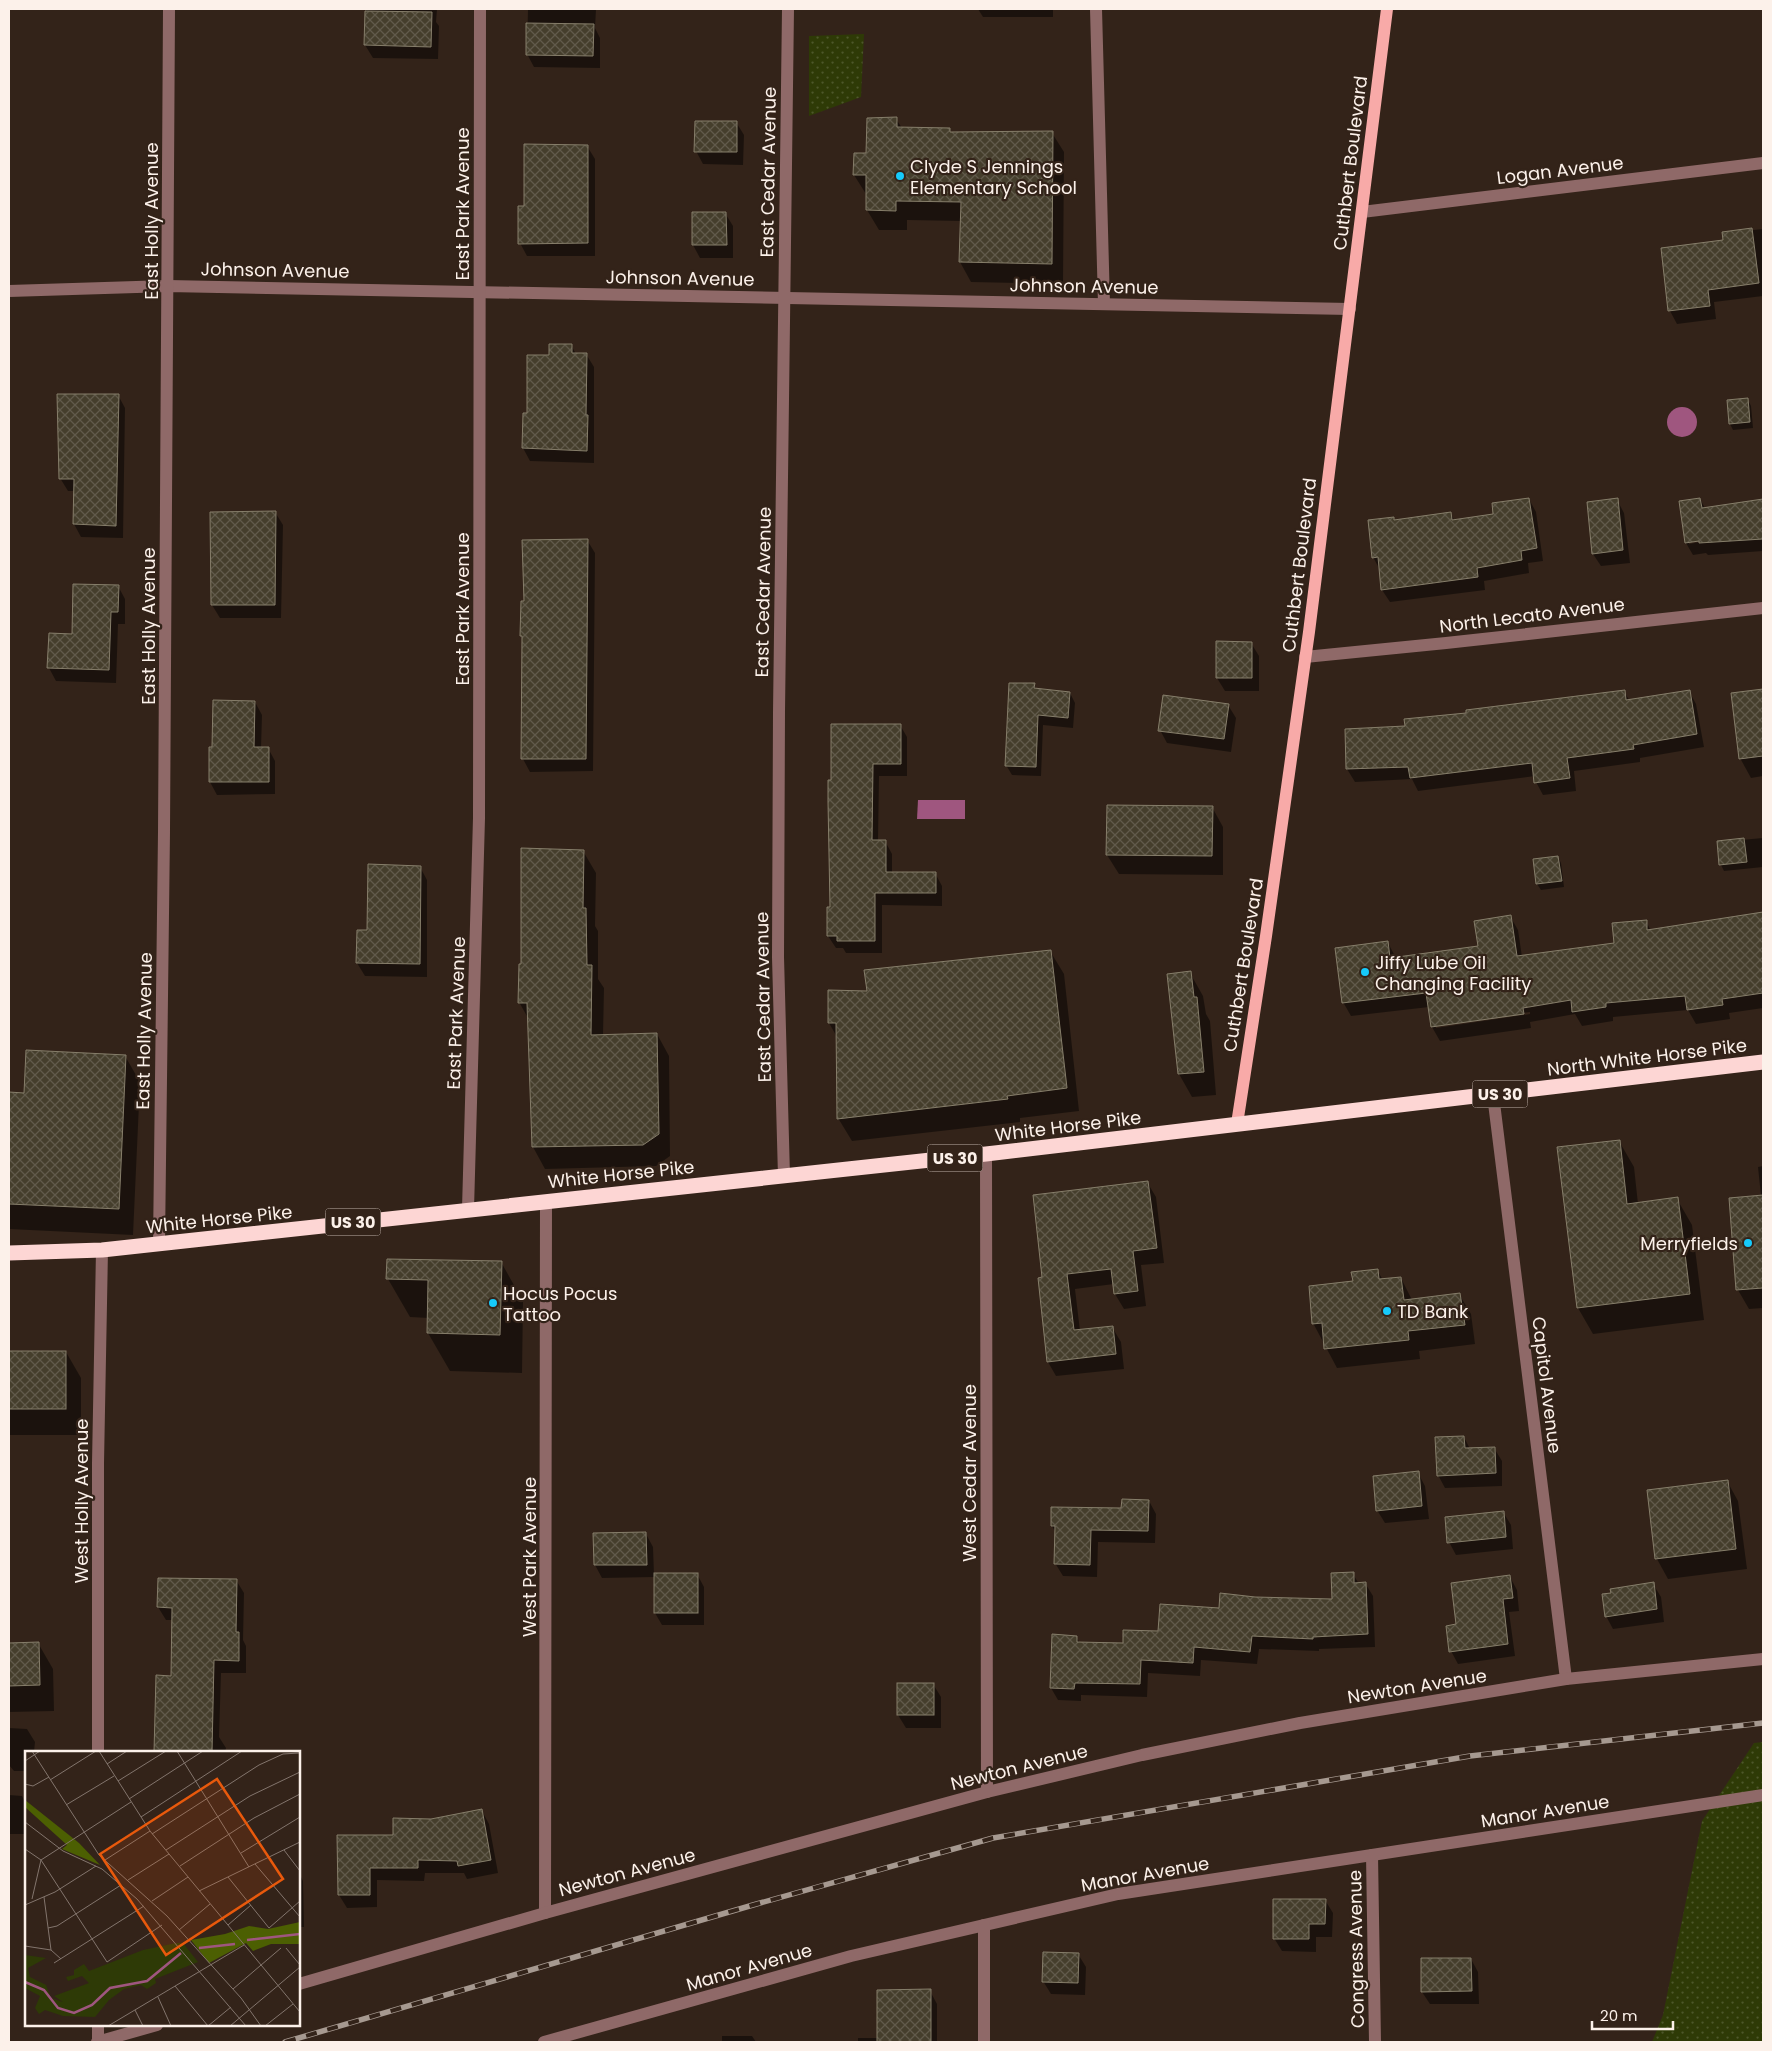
<svg xmlns="http://www.w3.org/2000/svg" width="1772" height="2051" font-family="Poppins,sans-serif">
<style>
.park{fill:url(#park-dots)}
.water{fill:#9f567f}
.shadow{fill:#0007;fill-rule:evenodd}
.building{fill:url(#building-cross-hatch);stroke:#867e6a}
.lines{fill:none;stroke-linecap:round;stroke-linejoin:round}
.minor{stroke:#8f6968;stroke-width:12}
.major{stroke:#f8aaa8;stroke-width:12}
.highway{stroke:#fdd6d4;stroke-width:15}
.rail-casing{stroke:#a69990;stroke-width:5.5}
.rail{stroke:#332319;stroke-width:4;stroke-dasharray:11;stroke-linecap:butt}
.poi-dot{fill:#16cafb;stroke:#332319;stroke-width:2}
.labels{text-anchor:middle;dominant-baseline:central;stroke-width:4.5;stroke-linejoin:round;paint-order:stroke}
.shield{fill:#332319;stroke:#c0b3ab;stroke-width:1}
.shield-label{font-size:16px;font-weight:bold;fill:#fcf1ea}
.street-label{font-size:18px;fill:#fcf1ea;stroke:#332319}
.poi-label{font-size:18px;fill:#fcf1ea;stroke:#332319;text-anchor:start}
.inset-river{fill:none;stroke:#9f567f;stroke-width:2.5}
.inset-road{fill:none;stroke:#83756d;stroke-width:1}
.view{fill:#e8590c;fill-opacity:0.15;stroke:#e8590c;stroke-width:2.5}
.inset-edge{fill:none;stroke:#fcf1ea;stroke-width:2.5}
</style>
<defs>
<pattern id="park-dots" width="8" height="8" patternUnits="userSpaceOnUse" patternTransform="scale(1.25)"><rect width="8" height="8" fill="#2e3a06"/><path d="M2 2h.1M6 6h.1" fill="none" stroke="#4d572a" stroke-width="1.8" stroke-linecap="round"/></pattern>
<pattern id="building-cross-hatch" width="8" height="8" patternUnits="userSpaceOnUse" patternTransform="scale(1.25)"><rect width="8" height="8" fill="#453e2c"/><path d="M0 0l8 8M0 8l8-8" fill="none" stroke="#615a4b"/></pattern>
</defs>
<rect width="100%" height="100%" fill="#332319"/>
<!-- park -->
<g class="park">
<polygon points="864,34 861,97 809,116 809,36"/>
<polygon points="1763,1742 1763,2042 1652,2042 1663,2015 1702,1821 1754,1743"/>
</g>
<!-- water -->
<g class="water">
<circle cx="1682" cy="422" r="15"/>
<polygon points="918,800 965,800 965,819 917,819"/>
</g>
<!-- shadow -->
<g class="shadow">
<polygon points="366,9 437,9 436,22 439,26 438,59 373,58 365,45"/>
<polygon points="528,9 596,9 595,28 600,38 600,68 534,67 527,54"/>
<polygon points="978,9 1053,9 1053,17 983,17"/>
<polygon points="896,119 902,128 949,129 952,133 1052,133 1064,152 1063,284 971,282 960,262 962,221 907,220 907,230 879,230 867,210 867,194 866,194 854,175 867,154"/>
<polygon points="736,122 744,135 743,165 703,164 696,151"/>
<polygon points="587,146 595,159 595,256 527,256 520,243 525,207"/>
<polygon points="725,213 733,226 733,258 700,258 693,245"/>
<polygon points="1763,229 1763,296 1714,302 1716,319 1677,324 1670,311 1662,249 1724,241 1724,233"/>
<polygon points="571,345 576,354 586,354 594,367 594,463 530,461 523,448 524,414 528,414 550,356"/>
<polygon points="118,395 125,408 123,538 81,537 74,524 75,491 68,491 60,478"/>
<polygon points="1748,400 1751,406 1753,428 1733,430 1730,424"/>
<polygon points="1529,499 1536,512 1543,561 1528,563 1529,573 1484,581 1485,590 1390,602 1382,590 1380,570 1373,557 1393,518 1395,521 1450,513 1455,521 1495,515"/>
<path d="M1700 499 1705 508 1763 500V551L1708 555 1706 553 1693 555 1686 543ZM1689 541H1705L1689 544Z"/>
<polygon points="1617,500 1624,513 1630,563 1601,566 1593,554"/>
<polygon points="275,512 283,525 281,618 220,618 212,605 212,513"/>
<polygon points="587,540 595,553 593,771 530,772 523,759 524,639 522,636 525,602"/>
<polygon points="118,586 125,599 125,624 118,624 116,683 56,681 49,668 74,635"/>
<polygon points="1251,643 1259,656 1259,691 1225,691 1217,678"/>
<polygon points="1034,685 1037,690 1070,693 1075,703 1073,728 1043,725 1041,776 1012,775 1006,765"/>
<polygon points="1763,690 1763,776 1751,778 1740,758 1732,694"/>
<polygon points="1689,691 1696,704 1704,747 1640,758 1640,762 1574,771 1576,791 1543,795 1536,782 1535,776 1418,791 1412,779 1355,782 1347,769 1406,727 1468,714 1624,692 1630,701"/>
<polygon points="255,702 262,715 261,748 268,748 275,761 275,794 217,795 210,782 210,748 213,748"/>
<polygon points="1228,705 1236,718 1231,752 1167,743 1160,730"/>
<polygon points="900,725 907,737 907,776 879,776 878,841 885,841 892,854 892,873 935,873 942,886 942,906 882,905 882,953 846,953 843,948 836,948 828,936 831,908 829,802"/>
<polygon points="1212,807 1223,827 1223,875 1119,874 1107,855"/>
<polygon points="1763,838 1763,867 1724,871 1721,865 1718,842"/>
<polygon points="583,851 596,873 595,926 598,931 598,979 604,988 603,1036 657,1034 669,1056 670,1156 656,1166 545,1169 533,1147 528,1018 519,1002 522,966"/>
<polygon points="1558,857 1561,863 1564,887 1541,890 1537,884"/>
<polygon points="420,867 427,880 427,977 365,976 357,963 368,931"/>
<path d="M1763 914V1008L1729 1013 1730 1019 1696 1024 1688 1010 1613 1017V1021L1582 1026 1575 1014 1530 1022 1531 1028 1440 1041 1432 1027 1429 1007 1351 1016 1343 1002 1388 943 1396 958 1480 947 1510 916 1518 930 1522 957 1615 944 1646 921 1651 931ZM1530 1012V1014L1436 1028V1025Z"/>
<polygon points="1050,951 1064,974 1079,1111 1020,1118 1020,1122 852,1141 838,1118 837,1037 829,1023 868,992"/>
<polygon points="1190,973 1203,996 1206,1014 1210,1021 1216,1095 1192,1097 1179,1074 1168,976"/>
<polygon points="125,1056 140,1082 133,1235 9,1229 9,1093 25,1094"/>
<polygon points="1619,1141 1634,1167 1638,1204 1677,1199 1692,1225 1704,1320 1593,1334 1578,1308"/>
<polygon points="1763,1166 1763,1308 1749,1309 1738,1290 1761,1196 1758,1167"/>
<polygon points="1147,1182 1156,1197 1164,1263 1141,1265 1146,1306 1124,1309 1115,1294 1114,1284 1075,1289 1080,1331 1112,1327 1121,1342 1124,1369 1056,1376 1048,1362 1044,1278"/>
<polygon points="501,1262 523,1301 522,1373 450,1371 428,1333 429,1318 410,1317 388,1279"/>
<polygon points="1377,1270 1383,1280 1401,1278 1412,1300 1459,1294 1471,1314 1475,1344 1419,1351 1420,1359 1337,1368 1313,1323 1354,1283"/>
<polygon points="9,1352 66,1352 81,1378 81,1435 9,1435"/>
<polygon points="1464,1437 1470,1449 1494,1448 1502,1461 1502,1486 1445,1488 1438,1475"/>
<polygon points="1418,1473 1425,1486 1429,1519 1385,1523 1377,1510"/>
<polygon points="1727,1481 1738,1501 1747,1569 1668,1579 1657,1559 1648,1491"/>
<polygon points="1149,1501 1156,1514 1155,1543 1098,1542 1097,1577 1063,1576 1055,1563 1056,1533 1052,1526 1123,1510"/>
<polygon points="1503,1512 1511,1525 1513,1549 1456,1555 1449,1542"/>
<polygon points="646,1534 653,1547 654,1575 697,1574 704,1587 704,1625 662,1625 655,1613 655,1577 602,1578 595,1565"/>
<polygon points="1353,1574 1359,1584 1365,1583 1373,1596 1375,1647 1319,1649 1319,1651 1259,1649 1257,1664 1201,1660 1200,1676 1148,1673 1147,1697 1081,1695 1081,1701 1058,1700 1051,1688 1076,1637 1080,1643 1124,1644 1220,1609 1221,1594 1276,1599 1333,1601"/>
<polygon points="1510,1577 1517,1590 1519,1611 1509,1612 1515,1656 1458,1664 1451,1651 1458,1625"/>
<polygon points="236,1580 244,1593 243,1640 246,1646 246,1673 221,1673 219,1737 226,1748 225,1752 156,1752 158,1677 172,1677 173,1620 166,1620 158,1607"/>
<polygon points="1653,1584 1661,1597 1664,1622 1613,1629 1606,1616"/>
<polygon points="38,1643 53,1669 54,1711 9,1712 9,1644"/>
<polygon points="933,1684 941,1697 941,1728 906,1728 898,1715"/>
<polygon points="9,1728 27,1729 35,1742 34,1752 26,1752 26,1771 14,1771 9,1765"/>
<polygon points="9,1795 22,1796 26,1804 26,1834 9,1834"/>
<polygon points="482,1811 489,1824 498,1873 467,1879 464,1873 425,1873 424,1881 377,1880 377,1907 347,1908 339,1895 394,1836 432,1820"/>
<polygon points="299,1873 303,1881 304,1927 299,1927"/>
<polygon points="1325,1900 1333,1913 1332,1937 1316,1937 1316,1952 1282,1951 1274,1938"/>
<polygon points="1078,1954 1086,1967 1085,1995 1051,1994 1043,1981"/>
<polygon points="1471,1959 1478,1972 1479,2004 1430,2004 1422,1992"/>
<polygon points="930,1991 937,2004 937,2042 858,2042 858,2038 878,2038"/>
<polygon points="722,2036 752,2036 756,2042 812,2042 722,2042"/>
</g>
<!-- building -->
<g class="building">
<polygon points="365,11 432,12 431,47 364,45"/>
<polygon points="526,23 594,24 593,56 526,55"/>
<polygon points="897,117 897,127 950,128 950,132 1053,131 1052,264 959,262 961,202 896,201 896,211 866,210 866,175 853,175 854,153 866,153 867,118"/>
<polygon points="695,121 737,121 737,152 694,152"/>
<polygon points="524,144 588,145 588,243 518,244 518,206 524,206"/>
<polygon points="692,212 726,212 727,245 692,245"/>
<polygon points="1752,228 1759,283 1708,290 1710,306 1668,311 1661,248 1723,240 1722,232"/>
<polygon points="549,344 572,344 572,353 587,353 586,415 588,415 587,451 522,448 523,413 527,413 527,355 549,355"/>
<polygon points="57,394 119,394 116,526 73,524 74,479 59,479"/>
<polygon points="1748,398 1750,422 1729,424 1727,400"/>
<polygon points="1529,498 1537,548 1521,551 1522,560 1477,568 1478,577 1381,590 1378,557 1372,558 1368,520 1394,517 1394,520 1451,512 1452,520 1493,514 1492,503"/>
<polygon points="1618,498 1623,550 1592,554 1587,502"/>
<polygon points="1700,498 1702,508 1763,499 1763,539 1699,543 1699,541 1685,543 1679,501"/>
<polygon points="276,511 275,605 211,605 210,512"/>
<polygon points="588,539 586,759 521,759 522,636 520,636 521,601 524,601 522,540"/>
<polygon points="73,584 119,585 118,612 111,612 109,670 47,668 49,633 72,634"/>
<polygon points="1216,641 1252,642 1252,678 1216,678"/>
<polygon points="1009,683 1035,683 1034,688 1070,692 1068,718 1038,715 1036,767 1005,766"/>
<polygon points="1763,689 1763,756 1739,759 1731,693"/>
<polygon points="1625,690 1626,700 1690,690 1697,734 1633,745 1634,749 1567,758 1570,778 1534,783 1532,763 1410,778 1408,767 1346,769 1345,729 1405,726 1404,719 1466,713 1466,710"/>
<polygon points="1163,695 1229,704 1224,739 1158,731"/>
<polygon points="213,700 255,701 254,747 269,747 269,782 209,782 209,747 212,747"/>
<polygon points="831,724 901,724 901,764 873,764 872,840 886,840 886,872 936,872 936,893 875,893 875,941 837,941 837,936 827,936 827,907 830,907 828,802 828,780 831,780"/>
<polygon points="1107,805 1213,806 1212,856 1106,855"/>
<polygon points="1744,838 1747,862 1719,865 1717,841"/>
<polygon points="521,848 584,850 583,908 586,908 587,965 592,965 591,1035 657,1033 659,1134 643,1145 532,1147 527,1003 518,1003 519,964 521,964"/>
<polygon points="1558,856 1562,881 1536,884 1533,859"/>
<polygon points="368,864 421,866 420,964 356,963 357,930 367,930"/>
<polygon points="1763,912 1763,993 1722,999 1723,1005 1687,1010 1685,996 1606,1003 1606,1007 1572,1012 1571,1000 1523,1008 1524,1014 1431,1027 1426,993 1342,1003 1335,948 1388,941 1390,958 1478,946 1474,921 1511,915 1517,956 1614,943 1612,923 1647,920 1647,930"/>
<polygon points="1051,950 1067,1088 1007,1096 1008,1099 837,1119 836,1023 828,1023 828,990 867,991 864,970"/>
<polygon points="1191,971 1194,997 1197,997 1204,1072 1178,1074 1167,974"/>
<polygon points="26,1050 126,1055 119,1209 9,1204 9,1092 24,1093"/>
<polygon points="1620,1140 1627,1204 1678,1197 1690,1294 1577,1308 1557,1147"/>
<polygon points="1148,1181 1157,1248 1133,1251 1138,1291 1114,1294 1111,1269 1067,1274 1074,1330 1113,1326 1116,1354 1047,1362 1038,1278 1042,1277 1033,1195"/>
<polygon points="1763,1195 1763,1288 1736,1290 1729,1198"/>
<polygon points="387,1259 502,1261 500,1335 427,1333 428,1280 386,1279"/>
<polygon points="1378,1269 1379,1279 1401,1277 1404,1300 1460,1293 1465,1325 1408,1331 1409,1340 1324,1349 1322,1323 1312,1324 1309,1286 1353,1281 1351,1272"/>
<rect x="9" y="1351" width="57" height="58"/>
<polygon points="1464,1436 1465,1448 1495,1447 1496,1473 1437,1476 1435,1437"/>
<polygon points="1419,1471 1422,1506 1376,1511 1373,1476"/>
<polygon points="1728,1480 1736,1549 1655,1559 1647,1490"/>
<polygon points="1122,1499 1149,1500 1148,1531 1091,1530 1090,1565 1054,1564 1055,1526 1051,1526 1051,1507 1121,1508"/>
<polygon points="1504,1511 1506,1537 1447,1543 1445,1517"/>
<polygon points="646,1532 647,1565 594,1565 593,1533"/>
<polygon points="1354,1572 1354,1583 1366,1582 1368,1634 1313,1637 1313,1639 1252,1636 1250,1652 1194,1647 1193,1663 1141,1660 1140,1684 1075,1683 1074,1689 1050,1688 1052,1634 1077,1636 1077,1642 1123,1643 1123,1630 1158,1631 1160,1604 1219,1608 1220,1593 1255,1597 1332,1599 1331,1573"/>
<rect x="654" y="1573" width="44" height="40"/>
<polygon points="1510,1575 1513,1598 1503,1599 1508,1644 1449,1652 1446,1626 1456,1624 1451,1583"/>
<polygon points="158,1578 237,1579 236,1632 239,1632 239,1661 214,1660 212,1752 154,1752 156,1675 171,1676 172,1608 157,1607"/>
<polygon points="1654,1582 1657,1609 1605,1617 1602,1594 1611,1593 1610,1589"/>
<polygon points="39,1642 40,1685 9,1686 9,1643"/>
<rect x="897" y="1683" width="37" height="32"/>
<polygon points="482,1809 491,1860 458,1866 457,1861 418,1860 418,1868 370,1868 370,1895 338,1895 337,1835 393,1835 393,1818 431,1819"/>
<polygon points="1273,1899 1326,1899 1325,1924 1309,1924 1309,1939 1273,1939"/>
<polygon points="1043,1952 1079,1953 1078,1983 1042,1982"/>
<polygon points="1421,1958 1471,1958 1472,1991 1421,1992"/>
<polygon points="931,1989 931,2042 877,2042 877,1990"/>
</g>
<g class="lines">
<!-- minor -->
<g class="minor">
<polyline points="1096,9 1104,304"/>
<polyline points="1362,212 1763,163"/>
<polyline points="9,291 168,286 1350,309"/>
<polyline points="1305,657 1446,643 1763,608"/>
<polyline points="1493,1095 1566,1679"/>
<polyline points="986,1154 987,1792"/>
<polyline points="784,1176 778,957 779,712 788,9"/>
<polyline points="468,1209 479,818 480,9"/>
<polyline points="159,1244 164,832 169,9"/>
<polyline points="98,1752 98,1463 102,1250"/>
<polyline points="1372,1855 1375,2042"/>
<polyline points="545,1913 546,1201"/>
<polyline points="299,1984 545,1913 987,1792 1142,1755 1300,1723 1566,1679 1763,1659"/>
<polyline points="97,2042 157,2025"/>
<polyline points="98,2042 98,2025"/>
<polyline points="544,2042 851,1956 1118,1894 1763,1795"/>
<polyline points="984,2042 984,1925"/>
</g>
<!-- major -->
<polyline class="major" points="1237,1124 1266,936 1309,632 1387,9"/>
<!-- highway -->
<polyline class="highway" points="9,1253 102,1250 986,1154 1763,1062"/>
<defs>
<polyline id="rail" points="285,2042 753,1905 993,1838 1470,1756 1763,1723"/>
</defs>
<!-- rail casing -->
<use href="#rail" class="rail-casing"/>
<!-- rail -->
<use href="#rail" class="rail"/>
</g>
<!-- markers -->
<g class="poi-dot">
<circle cx="900" cy="176" r="5"/>
<circle cx="1365" cy="972" r="5"/>
<circle cx="1748" cy="1243" r="5"/>
<circle cx="493" cy="1303" r="5"/>
<circle cx="1387" cy="1311" r="5"/>
</g>
<g class="labels">
<!-- shield labels -->
<g class="shield">
<rect x="1472.5" y="1080.5" width="55" height="27" rx="4"/>
<rect x="927.5" y="1144.5" width="55" height="27" rx="4"/>
<rect x="325.5" y="1208.5" width="55" height="27" rx="4"/>
</g>
<g class="shield-label">
<text x="1500" y="1094">US 30</text>
<text x="955" y="1158">US 30</text>
<text x="353" y="1222">US 30</text>
</g>
<!-- street labels -->
<g class="street-label">
<text transform="translate(1350 163) rotate(-83)">Cuthbert Boulevard</text>
<text transform="translate(1560 170) rotate(-7)">Logan Avenue</text>
<text transform="translate(768 172) rotate(-89)">East Cedar Avenue</text>
<text transform="translate(462 204) rotate(-90)">East Park Avenue</text>
<text transform="translate(151 221) rotate(-90)">East Holly Avenue</text>
<text transform="translate(275 270) rotate(1)">Johnson Avenue</text>
<text transform="translate(680 278) rotate(1)">Johnson Avenue</text>
<text transform="translate(1084 286) rotate(1)">Johnson Avenue</text>
<text transform="translate(1299 565) rotate(-83)">Cuthbert Boulevard</text>
<text transform="translate(763 592) rotate(-89)">East Cedar Avenue</text>
<text transform="translate(462 609) rotate(-90)">East Park Avenue</text>
<text transform="translate(1532 615) rotate(-7)">North Lecato Avenue</text>
<text transform="translate(148 626) rotate(-90)">East Holly Avenue</text>
<text transform="translate(1243 965) rotate(-81)">Cuthbert Boulevard</text>
<text transform="translate(763 997) rotate(-91)">East Cedar Avenue</text>
<text transform="translate(456 1013) rotate(-88)">East Park Avenue</text>
<text transform="translate(144 1031) rotate(-89)">East Holly Avenue</text>
<text transform="translate(1647 1057) rotate(-7)">North White Horse Pike</text>
<text transform="translate(1068 1126) rotate(-7)">White Horse Pike</text>
<text transform="translate(621 1174) rotate(-6)">White Horse Pike</text>
<text transform="translate(219 1219) rotate(-6)">White Horse Pike</text>
<text transform="translate(1547 1385) rotate(83)">Capitol Avenue</text>
<text transform="translate(969 1473) rotate(-90)">West Cedar Avenue</text>
<text transform="translate(81 1501) rotate(-90)">West Holly Avenue</text>
<text transform="translate(529 1557) rotate(-90)">West Park Avenue</text>
<text transform="translate(1417 1686) rotate(-9)">Newton Avenue</text>
<text transform="translate(1019 1767) rotate(-14)">Newton Avenue</text>
<text transform="translate(1545 1811) rotate(-9)">Manor Avenue</text>
<text transform="translate(627 1872) rotate(-15)">Newton Avenue</text>
<text transform="translate(1145 1874) rotate(-10)">Manor Avenue</text>
<text transform="translate(1356 1949) rotate(-91)">Congress Avenue</text>
<text transform="translate(749 1967) rotate(-16)">Manor Avenue</text>
</g>
<!-- poi labels -->
<g class="poi-label">
<text x="910" y="166">Clyde S Jennings<tspan x="910" dy="21">Elementary School</tspan></text>
<text x="1375" y="962">Jiffy Lube Oil<tspan x="1375" dy="21">Changing Facility</tspan></text>
<text x="1738" y="1243" text-anchor="end">Merryfields</text>
<text x="503" y="1293">Hocus Pocus<tspan x="503" dy="21">Tattoo</tspan></text>
<text x="1397" y="1311">TD Bank</text>
</g>
</g>
<!-- overview -->
<g transform="translate(25 1751)">
<rect width="275" height="275" fill="#332319"/>
<path d="M0 49 54 92 75 114 37 98 42 94 0 56ZM275 171V193H246L228 200 221 192 184 212 166 189 200 183 224 175 243 178Z" fill="#4c5f02"/>
<path d="M151 192H158L173 211 130 228 131 232 122 238 116 234 99 238 84 249 70 266 38 265 20 259 14 263 10 257 15 245 0 237V204L21 207 3 217 5 226 21 234 26 247 38 251 29 245 64 232 57 225 43 230 41 226 49 224V219L59 213 64 220 118 199Z" fill="#2e3a06"/>
<path class="inset-river" d="M222 189 275 183M174 197 210 193M0 231 19 239 33 257 49 262 67 254 85 237 122 230 156 202"/>
<path class="inset-road" d="M7 0 74 104 142 165 216 247 236 275M74 0 125 80 275 261M152 0 224 116M0 10 15 0M82 13 102 0M25 29 71 0M93 30 141 0M0 33 8 35 24 26M104 48 178 0M41 54 89 25M116 66 217 0M0 71 38 100 77 118 112 148 221 275M127 83 234 14 258 3 274 2M0 98 16 109 82 211 137 174M141 99 225 45 275 21M259 99 275 120M216 102 275 66M80 109 125 80M230 113 275 166M155 115 229 67 275 43M203 126 244 177 275 150M103 129 144 103M174 140 275 91M19 146 26 199M7 148 16 109 106 51M127 150 163 126M0 154 30 141 71 115M203 174 226 154M23 177 32 175 96 134M154 179 185 153M0 195 26 199 36 208M261 197 275 214M29 212 119 155M150 235 183 275M208 238 256 197M133 246 146 275M110 259 118 275M83 275 219 194M183 275 206 256M205 275 275 216M240 275 268 253"/>
<path class="view" d="M192 28 258 128 141 204 75 103Z"/>
<rect width="275" height="275" class="inset-edge"/>
</g>
<!-- border -->
<rect width="1772" height="2051" fill="none" stroke="#fcf1ea" stroke-width="20"/>
<!-- scale -->
<path d="M1592 2021v8h81v-8" fill="none" stroke="#fcf1ea" stroke-width="2.5"/>
<text x="1600" y="2021" font-size="15" fill="#fcf1ea" stroke="#332319" stroke-width="4" paint-order="stroke">20 m</text>
</svg>
